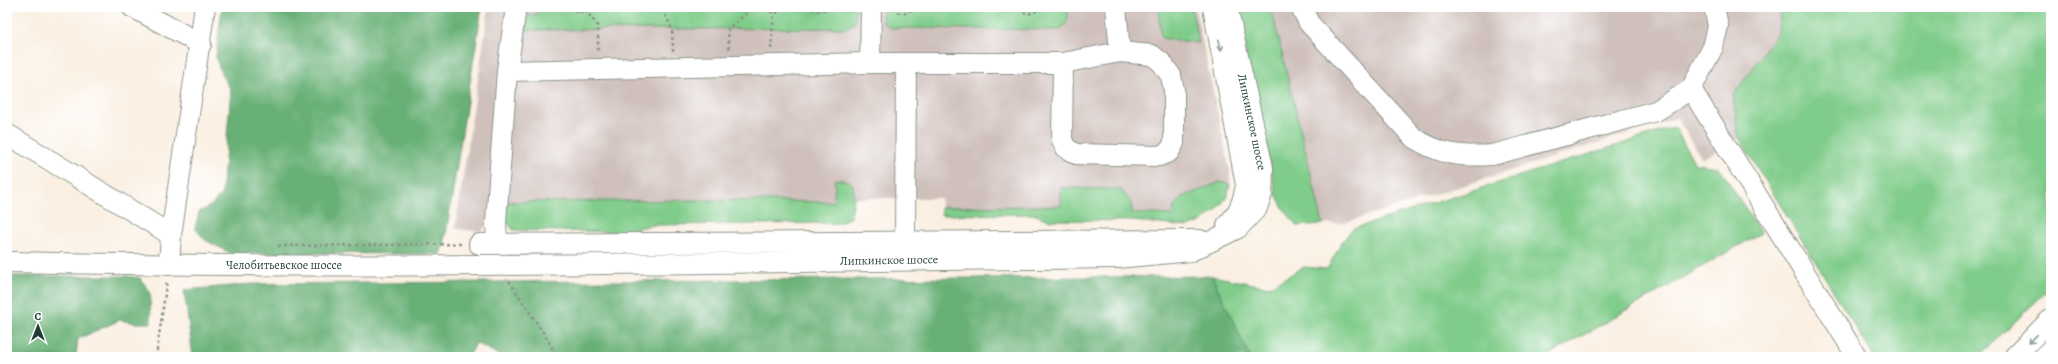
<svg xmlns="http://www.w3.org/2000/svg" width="2058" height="364" font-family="Alegreya,serif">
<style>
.industrial{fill:#cfc0bb}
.green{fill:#80cc8a;stroke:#50845f}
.forest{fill:#68b076;stroke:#447655}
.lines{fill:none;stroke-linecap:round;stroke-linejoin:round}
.minor-casing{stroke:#8c968a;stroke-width:22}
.path{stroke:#8c968a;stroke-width:2.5;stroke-dasharray:3 3;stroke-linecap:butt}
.minor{stroke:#fff;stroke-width:20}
.oneway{stroke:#8f9e9a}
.labels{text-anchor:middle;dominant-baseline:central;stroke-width:3.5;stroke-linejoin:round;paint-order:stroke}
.street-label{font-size:12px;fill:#1f3d34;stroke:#fff}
</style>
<rect width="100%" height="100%" fill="#fff"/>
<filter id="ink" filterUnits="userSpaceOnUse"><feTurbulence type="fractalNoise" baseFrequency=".025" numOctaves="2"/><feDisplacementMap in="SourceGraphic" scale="8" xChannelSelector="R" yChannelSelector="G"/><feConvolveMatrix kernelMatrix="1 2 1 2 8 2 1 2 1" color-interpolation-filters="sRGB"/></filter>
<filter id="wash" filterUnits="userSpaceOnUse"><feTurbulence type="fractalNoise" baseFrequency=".012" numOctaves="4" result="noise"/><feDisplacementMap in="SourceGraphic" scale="16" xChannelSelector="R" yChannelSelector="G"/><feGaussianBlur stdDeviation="0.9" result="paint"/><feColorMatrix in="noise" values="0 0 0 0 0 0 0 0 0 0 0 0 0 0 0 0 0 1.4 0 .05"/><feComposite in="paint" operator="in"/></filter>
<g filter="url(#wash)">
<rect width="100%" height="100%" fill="#faefe1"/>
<!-- industrial -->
<g class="industrial">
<polygon points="489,7 1195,7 1230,171 1230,184 1227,197 1216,211 1201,222 1188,227 1133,221 1049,220 1033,214 941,215 941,198 854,198 851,217 839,223 654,225 616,232 513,230 507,222 503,221 489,222 482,231 455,229"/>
<polygon points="1241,7 1781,7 1778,31 1733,96 1739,138 1702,159 1677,118 1344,223 1297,226"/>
</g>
<!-- green -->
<g class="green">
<polygon points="538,7 856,7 855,22 846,28 522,30 525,14 537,16"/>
<path d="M882 7H1068C1069 18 1068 28 1056 30L891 28 883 23Z"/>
<polygon points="1158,7 1191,7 1199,43 1161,38"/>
<polygon points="1235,7 1271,7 1323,224 1297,226 1283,208 1276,194"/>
<polygon points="1781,7 2051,7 2051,287 1978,357 1874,357 1739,138 1733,96 1778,31"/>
<polygon points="1675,127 1695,164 1719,167 1761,233 1545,357 1250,357 1212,276 1269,287 1304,267 1327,269 1342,242 1352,229"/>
<polygon points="835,179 849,181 853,185 854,198 851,217 839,223 654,225 616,232 513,230 507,222 503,221 507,202 705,200 834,202"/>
<polygon points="1220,182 1230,184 1227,197 1216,211 1201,222 1188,227 1133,221 1049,220 1033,214 941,215 941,207 1061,206 1061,188 1120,189 1131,202 1132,213 1172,215 1175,205 1182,197"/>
</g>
<!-- forest -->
<g class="forest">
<polygon points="222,7 482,7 444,247 440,254 230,253 205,240 195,228 199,212 212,205 222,193 231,90 222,76 216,57"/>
<polygon points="7,276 126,276 140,278 150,292 151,323 135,323 120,320 78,339 76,357 7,357"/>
<polygon points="1212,276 1250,357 506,357 499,355 476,343 469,357 193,357 184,290 252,284"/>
</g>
</g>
<g filter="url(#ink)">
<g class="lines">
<defs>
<g id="minor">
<polyline points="132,7 201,44"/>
<polyline points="516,7 507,71 870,63 1063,63 1120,52 1116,7"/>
<path d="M1213 7 1246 185C1243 202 1239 213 1227 225"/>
<path d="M1301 7 1309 23 1414 138C1441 155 1460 157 1492 155L1656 111 1691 89 1713 47 1718 26 1714 7"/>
<polyline points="870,63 871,7"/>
<polyline points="1063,63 1062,140 1066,148 1076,154 1159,156 1169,152 1174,143 1174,90 1171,76 1162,63 1152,55 1120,52"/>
<polyline points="1691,89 1857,357"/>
<polyline points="7,134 171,235"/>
<polyline points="905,241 906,63"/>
<polyline points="497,243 496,222 507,71"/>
<polyline points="479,244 1200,240"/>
<path d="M7 262C377 270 747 262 1117 258L1191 251 1238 228 1257 208 1262 194 1263 168 1227 7"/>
<polyline points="169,265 171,235 205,7"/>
<polyline points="2014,357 2051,319"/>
<polyline points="2043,357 2051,349"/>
</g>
</defs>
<!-- minor casing -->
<use href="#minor" class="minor-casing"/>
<!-- path -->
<g class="path">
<polyline points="570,7 577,13 584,11 587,7"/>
<polyline points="659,7 669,11 689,7"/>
<path d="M766 7C770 15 779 15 784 7"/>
<polyline points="799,7 817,11 844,7"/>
<path d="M894 7C897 13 902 15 909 12L912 7"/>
<polyline points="951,7 961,9 967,7"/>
<polyline points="1020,7 1023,12 1028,14 1035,12 1038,7"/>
<polyline points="663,9 672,29 673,51"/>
<polyline points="585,10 598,26 598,53"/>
<polyline points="729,49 728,28 755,7"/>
<polyline points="771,49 774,13"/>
<polyline points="278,246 463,244"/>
<polyline points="509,281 546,337 557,357"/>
<polyline points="156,357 167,280"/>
</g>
<!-- minor -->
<use href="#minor" class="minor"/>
</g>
<!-- one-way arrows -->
<defs><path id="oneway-shaft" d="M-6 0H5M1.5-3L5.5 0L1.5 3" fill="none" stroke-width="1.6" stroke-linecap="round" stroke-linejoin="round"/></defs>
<g class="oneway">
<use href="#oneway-shaft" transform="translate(1220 45) rotate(79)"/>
<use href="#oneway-shaft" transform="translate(2033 339) rotate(133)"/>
</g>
</g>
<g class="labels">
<!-- street labels -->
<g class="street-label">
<text transform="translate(1252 122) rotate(78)">Липкинское шоссе</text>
<text transform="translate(889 260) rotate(-1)">Липкинское шоссе</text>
<text x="284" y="265">Челобитьевское шоссе</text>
</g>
</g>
<!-- margin -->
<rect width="2058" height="364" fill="none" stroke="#fff" stroke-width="24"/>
<!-- north arrow -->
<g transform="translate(38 326)" stroke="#ffffff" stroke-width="3" paint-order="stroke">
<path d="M0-3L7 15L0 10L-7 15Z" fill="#1f3d34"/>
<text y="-6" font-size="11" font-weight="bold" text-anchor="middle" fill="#1f3d34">С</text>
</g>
</svg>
